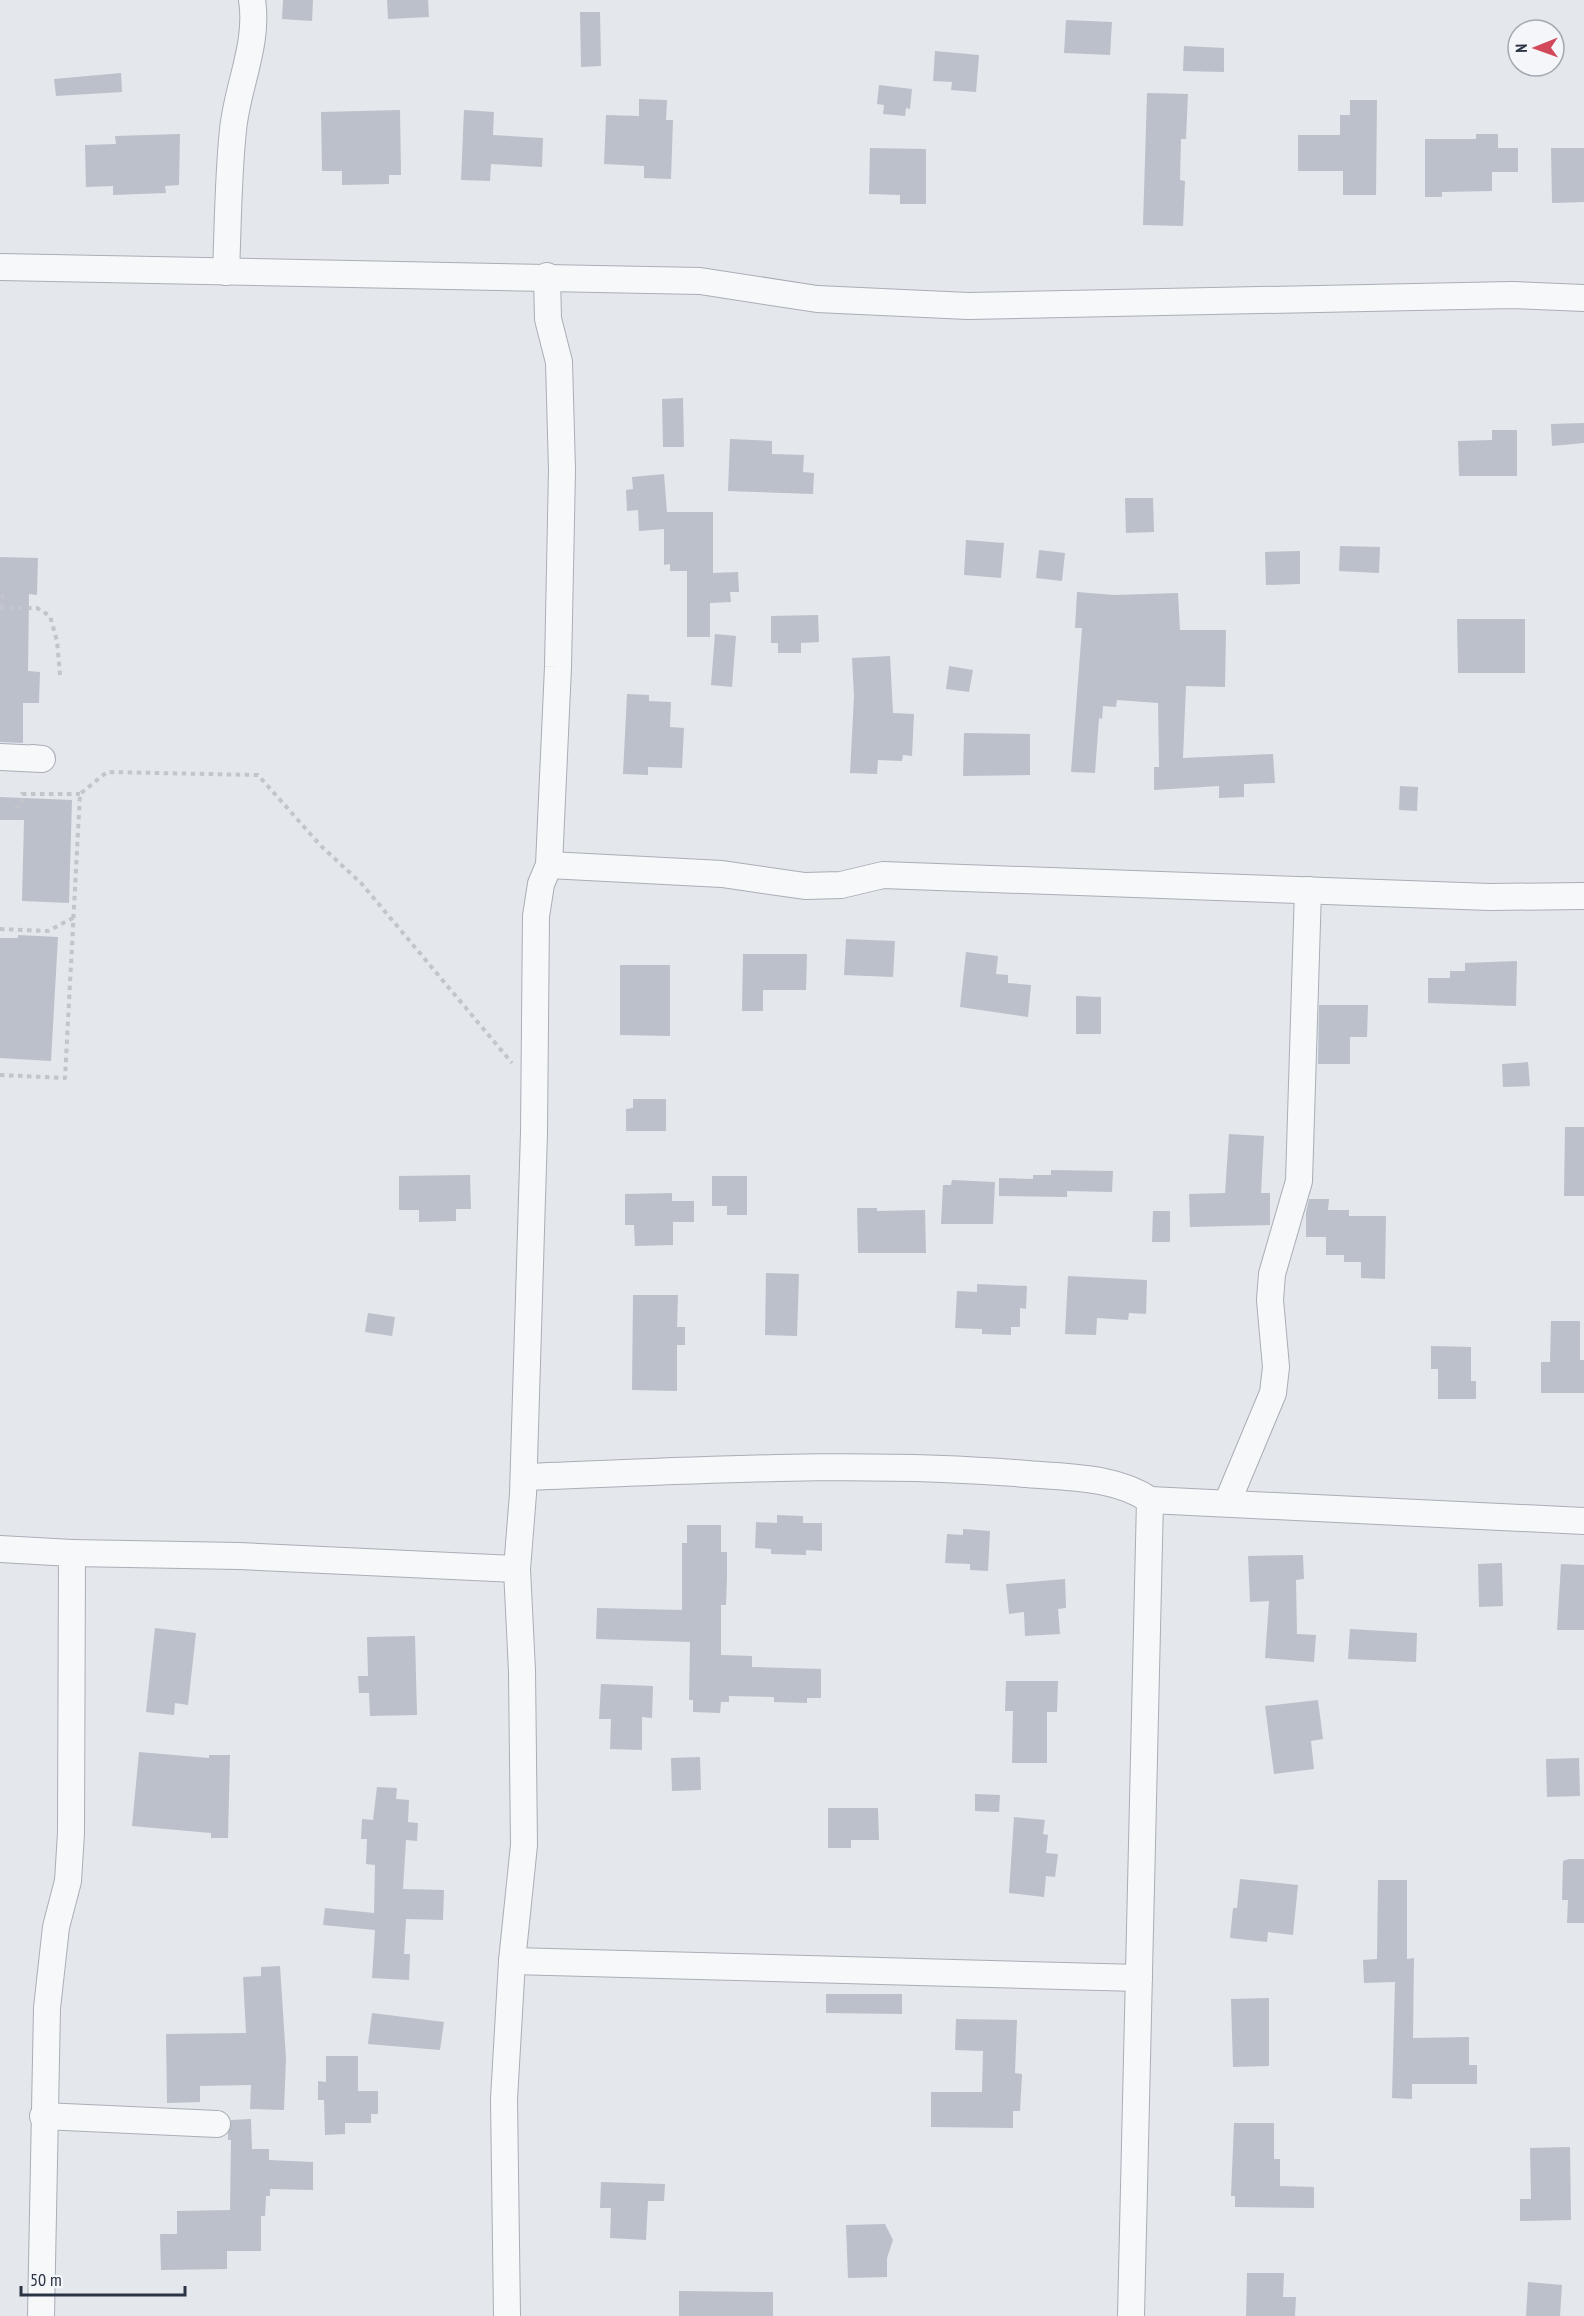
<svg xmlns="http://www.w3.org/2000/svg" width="1584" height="2316" font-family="'PT Sans Narrow',sans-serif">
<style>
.building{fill:#bbc0ca}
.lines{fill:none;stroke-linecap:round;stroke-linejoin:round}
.minor-casing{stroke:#a9aeb7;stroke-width:28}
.path{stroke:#c2c5cb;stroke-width:4;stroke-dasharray:4.5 4.5;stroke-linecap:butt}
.minor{stroke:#f7f8fa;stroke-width:26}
</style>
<rect width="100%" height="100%" fill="#e4e7ec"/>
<!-- building -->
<g class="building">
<polygon points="283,0 313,0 312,21 282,19"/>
<polygon points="387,0 428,0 429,17 388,19"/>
<polygon points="580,12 600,12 601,66 581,67"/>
<polygon points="1066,20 1112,22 1110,55 1064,53"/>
<polygon points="1184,46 1224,48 1224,72 1183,71"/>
<polygon points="935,51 979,55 976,92 951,90 952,82 933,81"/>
<polygon points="121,73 122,92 56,96 54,79"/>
<polygon points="879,85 912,89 910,109 906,108 905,116 883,114 884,105 877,104"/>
<polygon points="1147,93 1188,94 1186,139 1181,139 1180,180 1185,181 1183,226 1143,225"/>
<polygon points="639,99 667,100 666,120 673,120 671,179 644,178 644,166 604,164 606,115 639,116"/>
<polygon points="1350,100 1377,100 1376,195 1343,195 1343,171 1298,171 1298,135 1340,135 1340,115 1350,115"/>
<polygon points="400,110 401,175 389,175 389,184 342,185 342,171 322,171 321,112"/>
<polygon points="464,110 494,112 493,135 543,138 542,167 491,164 490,181 461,180"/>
<polygon points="180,134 179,185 165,186 166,193 113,195 113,186 86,187 85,145 116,144 115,136"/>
<polygon points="1476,134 1498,134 1498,148 1518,148 1518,172 1492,172 1492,191 1442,192 1442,197 1425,197 1425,139 1476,139"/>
<polygon points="870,148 926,149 926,204 900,204 900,195 869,194"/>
<polygon points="1551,148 1584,148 1584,202 1552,203"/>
<polygon points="683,398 684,447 663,447 662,399"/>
<polygon points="1584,423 1584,443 1552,446 1551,424"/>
<polygon points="1492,430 1517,430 1517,476 1459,476 1458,441 1492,440"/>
<polygon points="730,439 772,441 772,454 804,455 803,472 814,473 813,494 728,491"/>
<polygon points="664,474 667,512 713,512 713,573 738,572 739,592 730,592 731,602 710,603 710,637 687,637 687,571 670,571 670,564 664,565 664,529 639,531 638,510 627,511 626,490 633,489 632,477"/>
<polygon points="1125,498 1153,498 1154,532 1126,533"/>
<polygon points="966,540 1004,543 1001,578 964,575"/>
<polygon points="1340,546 1380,547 1379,573 1339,571"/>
<polygon points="1039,550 1065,553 1062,581 1036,578"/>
<polygon points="1300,551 1300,584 1266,585 1265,552"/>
<polygon points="0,557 38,558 37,595 29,594 28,671 40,672 39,703 23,703 23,743 0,742"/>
<polygon points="1077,592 1114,595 1178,593 1180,630 1226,630 1225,687 1186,686 1183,758 1273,754 1275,783 1244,784 1244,797 1219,798 1219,786 1154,790 1154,767 1159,767 1158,703 1117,700 1116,707 1103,706 1102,719 1099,718 1095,773 1071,772 1082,628 1075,628"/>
<polygon points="818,615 819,642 801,643 801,653 778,653 778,643 771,643 771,616"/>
<polygon points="1457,619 1525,619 1525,673 1458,673"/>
<polygon points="715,634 736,636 732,687 711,685"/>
<polygon points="890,656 893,713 914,714 912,756 903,755 902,761 878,760 877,774 850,773 854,697 852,658"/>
<polygon points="949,666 973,670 969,692 946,689"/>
<polygon points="627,694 649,695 649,701 671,702 670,727 684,728 682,768 648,767 648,775 623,774"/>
<polygon points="964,733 1030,734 1030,775 963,776"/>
<polygon points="1400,786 1418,787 1417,811 1399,810"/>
<polygon points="0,797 72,800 69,903 22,901 24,820 0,820"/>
<polygon points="18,935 58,937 51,1061 0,1058 0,938 18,938"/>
<polygon points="846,939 895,941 893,977 844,975"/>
<polygon points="966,952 998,956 996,974 1008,975 1008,983 1031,985 1028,1017 960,1007"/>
<polygon points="743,954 807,954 806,990 763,990 763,1011 742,1011"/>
<polygon points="1517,961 1516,1006 1428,1003 1428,978 1450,978 1450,971 1465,971 1465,963"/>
<polygon points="620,965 670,965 670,1036 620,1035"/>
<polygon points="1076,996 1101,997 1101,1034 1076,1034"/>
<polygon points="1319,1005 1368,1005 1367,1037 1350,1037 1350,1064 1318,1064"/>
<polygon points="1528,1062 1530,1086 1503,1087 1502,1064"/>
<polygon points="633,1099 666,1099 666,1131 626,1131 626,1109 633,1108"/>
<polygon points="1565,1127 1584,1127 1584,1196 1564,1196"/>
<polygon points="1229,1134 1264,1136 1261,1193 1270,1193 1270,1225 1190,1227 1189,1194 1225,1193"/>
<polygon points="1051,1170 1113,1171 1112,1192 1067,1191 1067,1197 999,1196 999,1178 1033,1179 1033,1175 1051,1175"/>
<polygon points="470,1175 471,1209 456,1209 456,1221 419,1222 419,1210 399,1210 399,1176"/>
<polygon points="712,1176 747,1176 747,1215 727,1215 727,1206 712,1206"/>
<polygon points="952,1180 995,1182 993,1224 941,1224 943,1185 951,1185"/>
<polygon points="672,1193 672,1201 694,1201 694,1222 673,1222 673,1245 635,1246 634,1225 625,1225 625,1194"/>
<polygon points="1309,1199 1329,1199 1328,1210 1349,1210 1349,1216 1386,1216 1385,1279 1361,1278 1361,1262 1344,1262 1344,1255 1326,1255 1326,1237 1306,1237 1306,1212"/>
<polygon points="857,1208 877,1208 877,1211 925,1210 926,1253 858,1253"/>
<polygon points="1153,1211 1170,1211 1170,1242 1152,1242"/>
<polygon points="766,1273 799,1274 797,1336 765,1335"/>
<polygon points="1068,1276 1147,1280 1146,1314 1129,1313 1128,1320 1097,1318 1096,1335 1065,1334"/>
<polygon points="977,1284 1027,1286 1026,1309 1020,1308 1020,1327 1011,1327 1011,1335 982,1334 982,1329 955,1328 957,1291 977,1292"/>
<polygon points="633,1295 678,1295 677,1327 685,1327 685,1345 677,1345 677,1391 632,1390"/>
<polygon points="368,1313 395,1317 392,1336 365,1332"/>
<polygon points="1551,1321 1580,1321 1580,1360 1584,1360 1584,1393 1541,1393 1541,1362 1550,1362"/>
<polygon points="1431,1346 1471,1347 1471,1381 1476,1381 1476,1399 1438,1399 1438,1369 1431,1369"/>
<polygon points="777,1515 803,1516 803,1523 822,1523 822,1551 806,1550 806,1555 771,1554 771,1549 755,1548 756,1522 777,1523"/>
<polygon points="687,1525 721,1525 721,1552 727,1552 727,1578 726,1605 721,1605 721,1655 752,1656 752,1667 821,1669 821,1698 807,1698 807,1703 774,1702 774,1697 729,1696 729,1702 721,1702 720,1713 693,1712 693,1700 689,1700 690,1642 596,1639 597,1608 682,1610 682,1543 687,1543"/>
<polygon points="963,1529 990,1531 988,1571 970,1570 970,1564 945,1563 947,1534 963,1535"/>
<polygon points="1303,1555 1304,1579 1296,1580 1297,1634 1316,1635 1314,1662 1265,1658 1269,1601 1250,1602 1248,1556"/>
<polygon points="1502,1563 1503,1606 1479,1607 1478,1564"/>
<polygon points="1561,1564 1584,1565 1584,1630 1557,1630"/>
<polygon points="1065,1579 1066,1608 1058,1609 1060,1634 1025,1636 1024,1612 1009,1614 1006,1584"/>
<polygon points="155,1628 196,1633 188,1705 175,1703 174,1715 146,1712"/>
<polygon points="1350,1629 1417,1633 1416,1662 1348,1659"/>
<polygon points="415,1636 417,1715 370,1716 369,1693 359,1693 358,1676 368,1676 367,1637"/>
<polygon points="1006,1681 1058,1681 1057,1712 1047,1712 1047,1763 1012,1763 1013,1711 1005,1711"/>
<polygon points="601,1684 653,1686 652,1718 642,1717 642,1750 610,1749 611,1719 599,1719"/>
<polygon points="1318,1700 1323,1739 1311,1741 1314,1769 1274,1774 1265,1706"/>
<polygon points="139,1752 209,1758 209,1755 230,1755 228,1838 211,1838 211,1833 132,1826"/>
<polygon points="700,1757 701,1790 672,1791 671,1758"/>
<polygon points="1579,1758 1580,1796 1547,1797 1546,1759"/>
<polygon points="377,1787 397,1788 396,1799 409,1800 408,1822 418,1823 417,1841 406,1840 403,1889 444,1890 443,1920 406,1919 404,1954 410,1954 409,1980 372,1978 375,1930 323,1925 325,1908 374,1913 375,1865 366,1864 367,1839 361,1839 362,1819 373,1820"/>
<polygon points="975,1794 1000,1795 999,1812 975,1811"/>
<polygon points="828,1808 878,1808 879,1840 851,1840 851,1848 828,1848"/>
<polygon points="1014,1817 1045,1820 1043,1834 1048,1835 1046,1853 1058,1854 1055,1877 1046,1876 1044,1897 1009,1893"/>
<polygon points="1569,1859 1584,1859 1584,1923 1567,1923 1568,1900 1562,1900 1563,1861"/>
<polygon points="1240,1879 1298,1885 1293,1935 1268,1932 1267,1942 1230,1938 1233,1908 1237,1908"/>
<polygon points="1378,1880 1407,1880 1407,1959 1414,1958 1413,2038 1469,2037 1469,2065 1477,2065 1477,2084 1412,2084 1412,2099 1392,2098 1395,1982 1364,1983 1363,1960 1377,1959"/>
<polygon points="280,1966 286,2058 284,2110 250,2109 251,2085 200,2086 200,2102 167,2103 166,2034 246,2033 243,1977 261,1976 261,1967"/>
<polygon points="826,1994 902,1994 902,2014 826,2013"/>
<polygon points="1269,1998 1269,2066 1233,2067 1231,1999"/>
<polygon points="372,2013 444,2022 440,2050 368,2044"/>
<polygon points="956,2019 1017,2020 1015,2073 1022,2074 1020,2111 1013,2111 1013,2128 931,2127 931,2092 982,2092 983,2051 955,2050"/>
<polygon points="326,2056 358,2056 358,2091 378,2091 378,2114 371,2114 371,2123 345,2123 345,2134 325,2135 324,2100 318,2100 318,2081 326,2082"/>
<polygon points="251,2119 252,2149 269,2149 269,2160 313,2162 313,2190 270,2189 270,2196 266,2196 265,2216 261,2216 261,2251 227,2251 227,2269 161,2270 160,2234 177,2234 177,2211 230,2210 231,2140 228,2140 228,2133 231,2120"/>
<polygon points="1234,2123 1274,2123 1274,2159 1280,2159 1280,2186 1314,2187 1314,2208 1235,2207 1235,2196 1231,2196"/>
<polygon points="1570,2147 1571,2220 1520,2221 1520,2199 1531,2199 1530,2148"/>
<polygon points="601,2182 665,2184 664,2201 648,2201 646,2240 610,2238 611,2208 600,2208"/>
<polygon points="885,2224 893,2240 887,2258 887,2277 848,2278 846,2225"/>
<polygon points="1247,2273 1284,2273 1283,2297 1296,2297 1295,2316 1246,2316"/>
<polygon points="1528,2282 1562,2285 1560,2316 1526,2316"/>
<polygon points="679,2291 773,2292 773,2316 679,2316"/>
</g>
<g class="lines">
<defs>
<g id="minor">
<polyline points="0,267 700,281 817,299 968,306 1512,295 1584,298"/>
<path d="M226 272C228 225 228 177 233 130 237 87 259 44 252 0"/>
<polyline points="0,757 42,759 32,758"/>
<polyline points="549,865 722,874 805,886 841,885 883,875 1490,897 1584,896"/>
<path d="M524 1477C691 1471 860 1460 1027 1474 1069 1478 1114 1476 1150 1500"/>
<polyline points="1227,1503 1273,1393 1276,1367 1270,1300 1272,1274 1299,1181 1308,890"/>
<polyline points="0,1549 72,1553 71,1833 68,1881 56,1927 47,2008 41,2316"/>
<polyline points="72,1553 239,1556 517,1569"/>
<polyline points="512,1961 1139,1978"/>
<polyline points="43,2116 217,2124"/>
<polyline points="507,2316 504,2099 512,1961 524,1845 522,1671 517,1569 523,1494 534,1132 536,916 541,884 549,865 558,667 562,470 559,362 548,319 547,276"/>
<polyline points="1131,2316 1150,1500 1584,1521"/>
</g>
</defs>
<!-- minor casing -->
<use href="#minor" class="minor-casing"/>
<!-- path -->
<g class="path">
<polyline points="0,608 37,608 50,616 57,641 60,675"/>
<polyline points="2,608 3,594"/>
<polyline points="15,808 22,804 22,794 80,794"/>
<polyline points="0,929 48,931 73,918"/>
<polyline points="0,1075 65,1078 80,794 107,772 258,775 321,846 361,883 512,1063"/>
</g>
<!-- minor -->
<use href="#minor" class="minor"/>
</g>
<!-- north arrow -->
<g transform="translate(1536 48) rotate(269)"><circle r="28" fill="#f4f6f9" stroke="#a4a8b1" stroke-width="1.5"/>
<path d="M0-4.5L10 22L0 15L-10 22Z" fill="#d1495b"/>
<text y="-9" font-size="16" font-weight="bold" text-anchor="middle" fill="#2b3445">N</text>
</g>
<!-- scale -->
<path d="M21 2286v9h164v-9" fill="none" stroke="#2b3445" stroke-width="3"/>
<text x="30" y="2286" font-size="18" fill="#2b3445" stroke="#f4f6f9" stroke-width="4.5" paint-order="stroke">50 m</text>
</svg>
